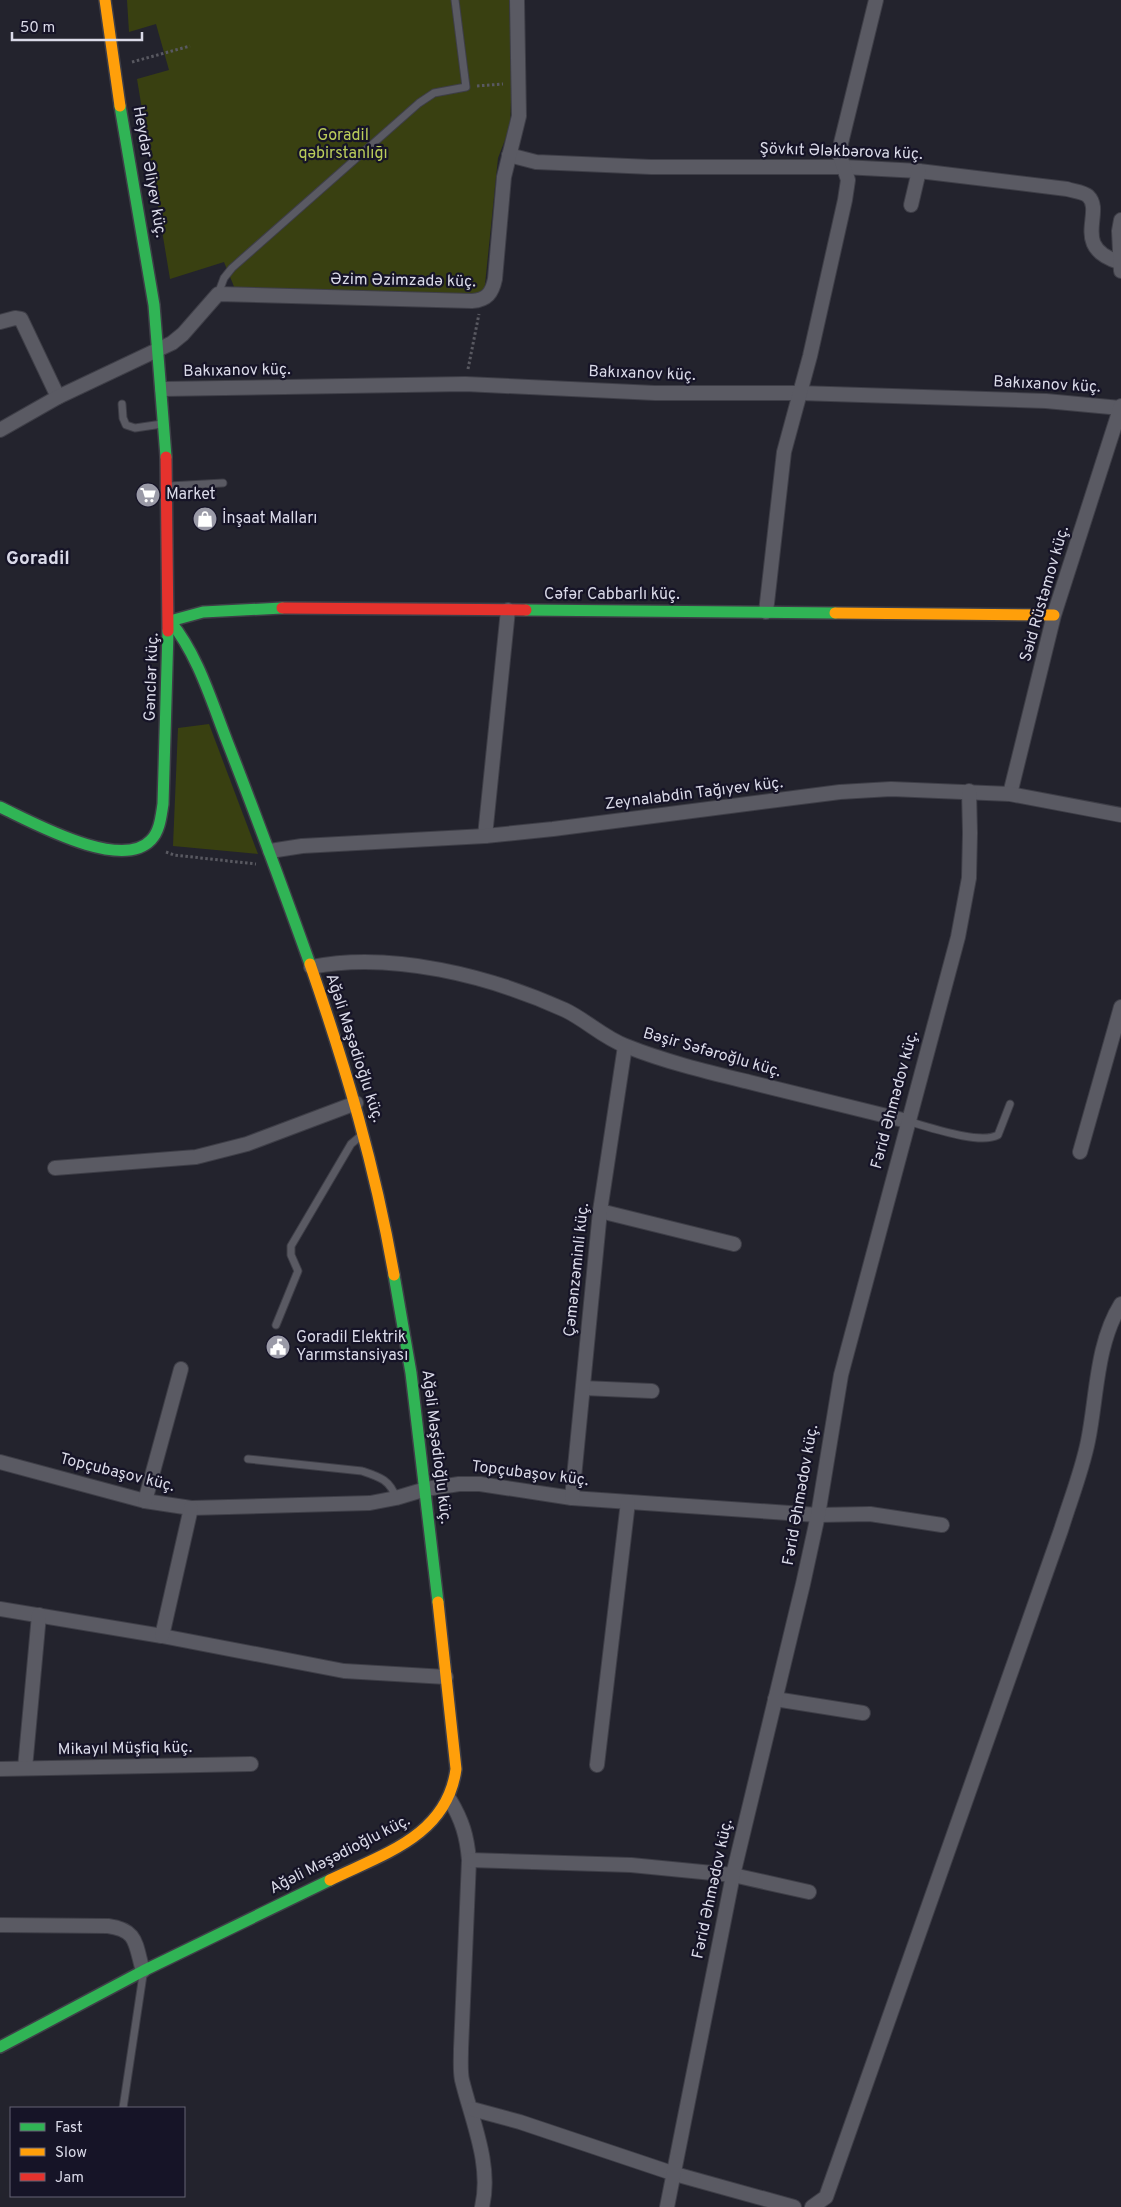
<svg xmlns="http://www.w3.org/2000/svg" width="1121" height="2207" font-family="Overpass,sans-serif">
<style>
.green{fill:#394011}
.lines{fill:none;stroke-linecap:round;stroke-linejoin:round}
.lane-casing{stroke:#3e3e47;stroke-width:9}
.street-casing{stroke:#3e3e47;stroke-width:16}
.fast-casing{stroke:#3e3e47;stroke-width:14}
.slow-casing{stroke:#3e3e47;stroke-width:14}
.jam-casing{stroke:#3e3e47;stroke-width:14}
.path{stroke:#595961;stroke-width:3;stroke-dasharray:2.5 2.5;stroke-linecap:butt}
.lane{stroke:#5a5a63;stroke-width:7}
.street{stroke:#5a5a63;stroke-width:14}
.fast{stroke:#30b455;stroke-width:11}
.slow{stroke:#ff9f0a;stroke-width:11}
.jam{stroke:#e5322d;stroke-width:11}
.labels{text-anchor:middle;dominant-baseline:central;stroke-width:4.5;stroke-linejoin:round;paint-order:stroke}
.park-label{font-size:16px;fill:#bacc5a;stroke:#161427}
.street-label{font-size:16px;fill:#dadae8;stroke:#161427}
.poi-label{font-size:16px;fill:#dadae8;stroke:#161427;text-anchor:start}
.quarter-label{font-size:19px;font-weight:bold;fill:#dadae8;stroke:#161427}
</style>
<rect width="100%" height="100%" fill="#23232d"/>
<!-- green -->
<g class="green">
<polygon points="127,0 509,0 512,75 510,127 498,158 484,294 235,289 224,262 170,279 137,79 169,70 156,24 129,32"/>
<polygon points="209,724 258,854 173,846 178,728"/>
</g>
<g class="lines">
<defs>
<g id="lane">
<polyline points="218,294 224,278 232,268 419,103 434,93 466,87 455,0"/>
<polyline points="122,404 123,418 126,425 135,428 162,424"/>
<polyline points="169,486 223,483"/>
<path d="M907 1121C929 1127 980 1145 998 1135L1010 1104"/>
<polyline points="276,1325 298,1271 291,1255 291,1246 351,1144 363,1134"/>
<path d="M248 1459 362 1471C380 1477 390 1480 396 1498"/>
<polyline points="123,2108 143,1975"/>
</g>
<g id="street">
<path d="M509 155 536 162 651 167H844L919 171 1067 189C1073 191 1084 192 1088 196 1105 212 1070 247 1119 262"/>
<polyline points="911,205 919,171"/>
<polyline points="1121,220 1119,231 1121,271"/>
<polyline points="0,322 15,318 21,319 58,397"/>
<polyline points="162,389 465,384 655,393 799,393 1046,401 1121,408"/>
<path d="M0 430 58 397 172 343 183 334 218 294 472 301C487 300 492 293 495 279L504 177 519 116 517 0"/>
<polyline points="766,612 784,452 810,356 845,200 848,180 840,156 841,143 876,0"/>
<polyline points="1010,794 1054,615 1121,406"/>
<polyline points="485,836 508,610"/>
<polyline points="270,851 302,846 485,836 553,829 840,792 891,789 1010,794 1121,815"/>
<path d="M311 967C392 951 490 976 565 1010 586 1020 604 1038 626 1046 666 1062 708 1072 749 1082 802 1095 855 1108 907 1121"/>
<polyline points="1080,1152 1121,1007"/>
<polyline points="55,1168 196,1157 247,1144 356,1103"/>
<polyline points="600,1211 734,1244"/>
<polyline points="583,1388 652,1391"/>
<polyline points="0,1462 145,1501 191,1508 370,1503 396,1498 426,1489 459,1484 480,1484 572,1498 818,1515 870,1514 942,1525"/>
<polyline points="572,1498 600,1211 625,1046"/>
<polyline points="145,1501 181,1369"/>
<polyline points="0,1609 162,1636 344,1671 446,1677"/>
<polyline points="162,1636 191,1508"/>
<polyline points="775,1699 863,1713"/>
<polyline points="597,1765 628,1502"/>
<polyline points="25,1768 39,1615"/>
<polyline points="0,1769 251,1764"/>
<path d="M450 1800C462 1820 467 1836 469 1860L461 2049C461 2059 460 2071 462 2080 472 2121 492 2165 482 2207"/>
<polyline points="469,1860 631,1865 733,1875 809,1892"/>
<path d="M0 1925 108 1926C138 1930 135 1944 143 1971"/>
<polyline points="472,2109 520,2122 675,2174 794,2207"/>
<polyline points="667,2207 733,1875 803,1584 818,1515 841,1375 958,937 969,878 970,833 969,791"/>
<path d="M812 2207 826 2197 1061 1530C1070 1501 1082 1471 1088 1441 1097 1397 1096 1344 1121 1304"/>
</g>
<g id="fast">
<polyline points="120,106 154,305 166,457"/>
<path d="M282 608 203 612 170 621C198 655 211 700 227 741 256 815 283 889 310 964"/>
<polyline points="526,610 835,613"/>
<path d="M0 807C32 822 121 872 151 840 160 831 161 816 163 804L168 631"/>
<polyline points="394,1275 411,1373 438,1602"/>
<polyline points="0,2047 143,1971 330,1880"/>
</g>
<g id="slow">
<polyline points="105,0 120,106"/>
<polyline points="835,613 1054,615"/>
<path d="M310 964C346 1068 375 1166 394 1275"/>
<path d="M330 1880C383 1854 447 1836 456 1769L438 1602"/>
</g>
<g id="jam">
<polyline points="166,457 168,631"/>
<polyline points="282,608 526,610"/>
</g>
</defs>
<!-- lane casing -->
<use href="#lane" class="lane-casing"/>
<!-- street casing -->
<use href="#street" class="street-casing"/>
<!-- fast casing -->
<use href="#fast" class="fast-casing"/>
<!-- slow casing -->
<use href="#slow" class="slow-casing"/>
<!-- jam casing -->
<use href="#jam" class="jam-casing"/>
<!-- path -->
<g class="path">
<polyline points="132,62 190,46"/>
<polyline points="477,86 503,84"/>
<polyline points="468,369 479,314"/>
<polyline points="166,852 174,855 256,864"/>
</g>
<!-- lane -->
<use href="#lane" class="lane"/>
<!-- street -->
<use href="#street" class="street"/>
<!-- fast -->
<use href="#fast" class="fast"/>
<!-- slow -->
<use href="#slow" class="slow"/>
<!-- jam -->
<use href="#jam" class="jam"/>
</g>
<!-- icons -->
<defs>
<symbol id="supermarket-disc" viewBox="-11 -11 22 22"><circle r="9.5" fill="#9a9aa7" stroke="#161427"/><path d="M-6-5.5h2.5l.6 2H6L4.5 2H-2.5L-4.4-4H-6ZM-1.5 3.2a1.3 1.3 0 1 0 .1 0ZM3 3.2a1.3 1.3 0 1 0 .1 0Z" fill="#fff"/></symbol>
<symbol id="shop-disc" viewBox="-11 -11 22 22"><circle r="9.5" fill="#9a9aa7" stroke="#161427"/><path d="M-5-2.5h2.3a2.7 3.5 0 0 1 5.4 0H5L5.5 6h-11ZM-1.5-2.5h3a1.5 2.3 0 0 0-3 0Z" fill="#fff"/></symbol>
<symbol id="civic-disc" viewBox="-11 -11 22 22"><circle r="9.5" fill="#9a9aa7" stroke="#161427"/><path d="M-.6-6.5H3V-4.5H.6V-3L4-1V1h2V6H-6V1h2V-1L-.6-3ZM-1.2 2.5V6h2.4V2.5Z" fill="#fff"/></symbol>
</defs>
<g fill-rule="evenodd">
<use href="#supermarket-disc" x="134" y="481" width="28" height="28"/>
<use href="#shop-disc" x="191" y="505" width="28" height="28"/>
<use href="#civic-disc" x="264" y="1333" width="28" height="28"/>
</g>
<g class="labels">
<!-- park labels -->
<g class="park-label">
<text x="343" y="136">Goradil<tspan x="343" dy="18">qəbirstanlığı</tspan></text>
</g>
<!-- street labels -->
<g class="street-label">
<text transform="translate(841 152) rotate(2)">Şövkıt Ələkbərova küç.</text>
<text transform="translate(149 172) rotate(80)">Heydər Əliyev küç.</text>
<text transform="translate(403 281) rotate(1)">Əzim Əzimzadə küç.</text>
<text transform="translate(237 371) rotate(-1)">Bakıxanov küç.</text>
<text transform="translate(642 374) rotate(2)">Bakıxanov küç.</text>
<text transform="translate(1047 385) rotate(3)">Bakıxanov küç.</text>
<text transform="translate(1045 594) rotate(-74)">Səid Rüstəmov küç.</text>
<text x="612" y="595">Cəfər Cabbarlı küç.</text>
<text transform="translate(152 677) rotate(-88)">Gənclər küç.</text>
<text transform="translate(694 794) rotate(-7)">Zeynalabdin Tağıyev küç.</text>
<text transform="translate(354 1048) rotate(72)">Ağəli Məşədioğlu küç.</text>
<text transform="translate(712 1053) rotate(16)">Bəşir Səfəroğlu küç.</text>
<text transform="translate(895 1100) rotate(-75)">Fərid Əhmədov küç.</text>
<text transform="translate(577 1270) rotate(-84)">Çəmənzəminli küç.</text>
<text transform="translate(436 1447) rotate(83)">Ağəli Məşədioğlu küç.</text>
<text transform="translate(117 1473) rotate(14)">Topçubaşov küç.</text>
<text transform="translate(530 1474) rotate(7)">Topçubaşov küç.</text>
<text transform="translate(801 1495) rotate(-80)">Fərid Əhmədov küç.</text>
<text transform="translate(125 1749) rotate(-1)">Mikayıl Müşfiq küç.</text>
<text transform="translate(340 1855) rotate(-27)">Ağəli Məşədioğlu küç.</text>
<text transform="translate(713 1889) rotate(-78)">Fərid Əhmədov küç.</text>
</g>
<!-- poi labels -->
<g class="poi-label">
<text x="166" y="495">Market</text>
<text x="222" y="519">İnşaat Malları</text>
<text x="296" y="1338">Goradil Elektrik<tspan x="296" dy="18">Yarımstansiyası</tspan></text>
</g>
<!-- quarter labels -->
<g class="quarter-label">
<text x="38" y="559">Goradil</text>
</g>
</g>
<!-- legend -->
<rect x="10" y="2107" width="175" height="90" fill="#161427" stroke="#646374"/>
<rect x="20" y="2123" width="25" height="8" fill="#30b455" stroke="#646374"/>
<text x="55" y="2132" font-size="15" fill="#dadae8">Fast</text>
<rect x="20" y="2148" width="25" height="8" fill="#ff9f0a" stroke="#646374"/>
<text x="55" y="2157" font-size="15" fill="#dadae8">Slow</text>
<rect x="20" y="2173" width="25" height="8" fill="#e5322d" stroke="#646374"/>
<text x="55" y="2182" font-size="15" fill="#dadae8">Jam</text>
<!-- scale -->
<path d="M12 32v8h130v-8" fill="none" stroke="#dadae8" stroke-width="2.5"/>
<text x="20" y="32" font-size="15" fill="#dadae8" stroke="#161427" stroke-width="4" paint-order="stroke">50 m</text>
</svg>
